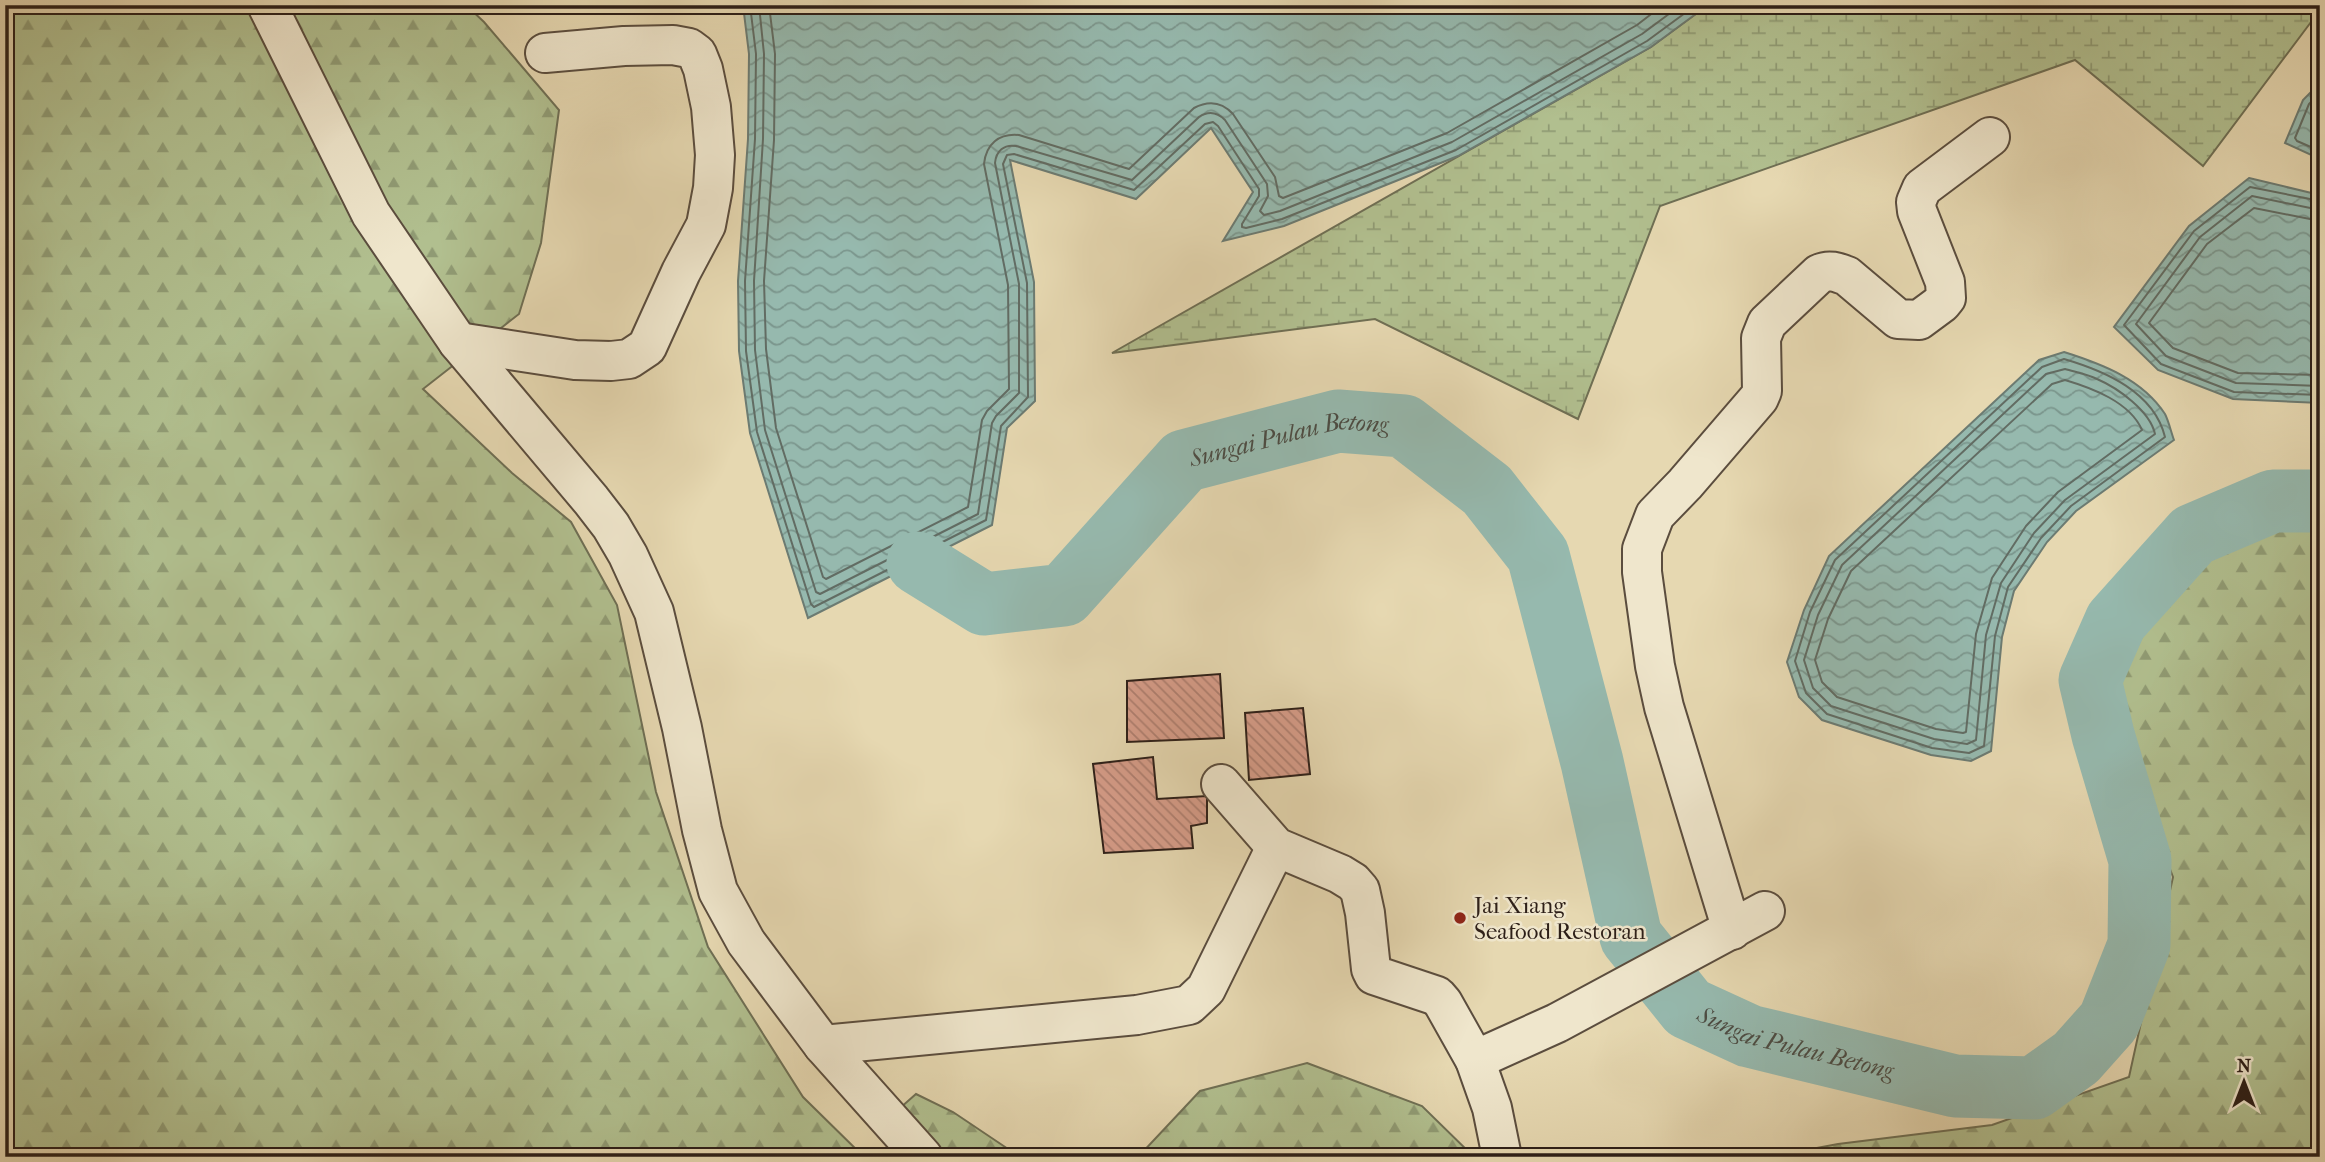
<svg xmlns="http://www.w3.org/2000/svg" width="2325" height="1162" font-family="'IM FELL French Canon',serif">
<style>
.forest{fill:url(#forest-firs);stroke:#6f6f54;stroke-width:2}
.wetland{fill:url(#wetland-marsh);stroke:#6f6f54;stroke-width:2}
.water{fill:url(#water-waves);stroke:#6c7b72;stroke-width:2}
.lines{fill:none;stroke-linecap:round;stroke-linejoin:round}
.shore{stroke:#626c63;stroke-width:2}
.river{stroke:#96b9ae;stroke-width:63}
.building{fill:url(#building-back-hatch);stroke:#2d1f18;stroke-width:2}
.minor-casing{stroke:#5b4d3e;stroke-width:42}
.minor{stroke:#efe6cc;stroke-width:38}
.poi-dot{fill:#8f2418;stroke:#efe6cc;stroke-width:2.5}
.labels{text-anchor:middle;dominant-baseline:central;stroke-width:5;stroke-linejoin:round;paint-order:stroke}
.poi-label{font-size:23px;fill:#2d1f18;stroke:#efe6cc;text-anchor:start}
.water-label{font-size:24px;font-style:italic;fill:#4c4d45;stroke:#efe6cc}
</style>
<defs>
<pattern id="forest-firs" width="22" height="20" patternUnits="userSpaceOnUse" patternTransform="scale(1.75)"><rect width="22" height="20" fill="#b1bf8f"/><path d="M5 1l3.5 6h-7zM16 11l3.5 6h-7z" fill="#909b74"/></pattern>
<pattern id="wetland-marsh" width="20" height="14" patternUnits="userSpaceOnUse" patternTransform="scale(1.75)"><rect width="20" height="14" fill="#b1bf8f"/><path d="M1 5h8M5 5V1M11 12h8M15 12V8" fill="none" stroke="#909b74"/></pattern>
<pattern id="water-waves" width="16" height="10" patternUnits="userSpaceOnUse" patternTransform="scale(1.75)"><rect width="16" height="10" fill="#96b9ae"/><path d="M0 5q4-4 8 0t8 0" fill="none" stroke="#7b968d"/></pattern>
<pattern id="building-back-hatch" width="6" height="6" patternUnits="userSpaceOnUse" patternTransform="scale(1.75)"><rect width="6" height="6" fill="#d79d8a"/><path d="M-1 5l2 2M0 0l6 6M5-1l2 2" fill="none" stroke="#af7f70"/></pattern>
</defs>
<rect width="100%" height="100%" fill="#e6d8b1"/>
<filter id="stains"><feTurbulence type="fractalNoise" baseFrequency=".00286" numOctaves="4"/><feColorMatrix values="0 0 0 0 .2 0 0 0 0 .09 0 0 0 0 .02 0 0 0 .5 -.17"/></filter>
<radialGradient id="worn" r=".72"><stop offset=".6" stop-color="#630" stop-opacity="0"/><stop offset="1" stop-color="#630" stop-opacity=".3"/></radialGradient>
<!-- forest -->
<g class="forest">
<polygon points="5,5 466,5 484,22 559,110 541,243 519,314 423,389 512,473 571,522 617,605 656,792 708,947 803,1097 864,1157 5,1157"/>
<polygon points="2320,523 2320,1157 1769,1157 1838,1144 1992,1125 2129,1077 2173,877 2107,703 2167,589 2256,527"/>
<polygon points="1307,1063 1422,1106 1474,1157 1138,1157 1200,1091"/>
<polygon points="916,1094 953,1112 1020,1157 944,1157 900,1108"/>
</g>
<!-- wetland -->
<polygon class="wetland" points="1708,5 2320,5 2320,10 2203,166 2075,60 1660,206 1578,419 1375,319 1112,353 1651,47"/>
<!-- water -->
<g class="water">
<polygon points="743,5 1708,5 1651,47 1458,156 1284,226 1223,241 1253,192 1211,128 1136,199 1010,160 1034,282 1035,401 1007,428 992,525 808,618 750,433 739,351 738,281 748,139 749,54"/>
<polygon points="2320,83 2320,159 2285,143 2303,100"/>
<polygon points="2249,178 2320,195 2320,403 2233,399 2158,370 2114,327 2189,226"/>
<path d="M2064 352C2102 364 2142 379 2165 414 2169 422 2171 432 2174 440L2076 511 2047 542 2014 591 2002 637 1991 751 1971 761 1931 755 1822 720 1799 697 1787 662 1804 610 1829 556 2039 360Z"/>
</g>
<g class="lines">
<!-- shore -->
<g class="shore">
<polyline points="750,5 756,54 755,139 745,281 746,351 757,432 811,604 814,607 986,520 1001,426 1028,397 1027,283 1003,164 1007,155 1014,154 1134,190 1205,124 1213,122 1218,126 1259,189 1259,196 1242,224 1242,227 1246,228 1282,219 1456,150 1647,41 1696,5"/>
<path d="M759 5 764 54 763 139 754 281 755 350 765 430 816 592 820 594 978 514 992 423 996 416 1019 393V284L995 163C996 151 1004 144 1016 146L1132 180 1199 117C1208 111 1217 112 1225 120L1267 184 1268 196 1260 211 1264 215 1280 211 1452 142 1642 34 1681 5"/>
<path d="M769 5 775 54 774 140 764 281 766 349 776 428 823 577 826 579 968 507 982 420 987 411 1009 389 1008 285 984 164C986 144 999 133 1019 135L1129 169 1194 108C1209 100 1222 102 1233 114L1275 177 1279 196 1283 198 1447 133 1637 25 1663 5"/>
<polyline points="2320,93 2309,104 2295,138 2297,141 2320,151"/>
<polyline points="2320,201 2250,187 2194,231 2124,325 2161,364 2234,392 2320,395"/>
<polyline points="2320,210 2252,196 2200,237 2136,324 2166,356 2236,383 2320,386"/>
<polyline points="2320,221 2254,208 2207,244 2149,323 2173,348 2238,373 2320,375"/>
<path d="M2064 359C2105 371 2154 392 2165 437L2071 506 2041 538 2008 587 1995 636 1984 746 1969 753 1932 748 1827 714 1806 693 1795 661 1810 612 1835 560 2042 367Z"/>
<path d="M2065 369C2075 372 2087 374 2097 379 2118 388 2150 411 2155 434L2065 500 2034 533 2001 583 1986 635 1976 740 1967 744 1934 739 1831 706 1813 688 1804 660 1818 615 1842 565 2046 374Z"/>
<path d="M2065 380C2092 388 2130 402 2142 430L2058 492 2026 526 1992 578 1976 634 1966 732 1963 733 1936 729 1837 697 1822 682 1815 660 1828 619 1851 571 2052 384Z"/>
</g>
<!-- river -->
<path class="river" id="s1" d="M918 563 984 604 1064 595 1184 461 1338 421 1404 426 1487 490 1538 555 1592 762 1631 937 1688 1008 1749 1036 1955 1086 2034 1088 2076 1058 2109 1021 2139 945 2140 860 2103 735 2090 680 2116 621 2193 535 2273 501H2320"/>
</g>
<!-- building -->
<g class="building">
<polygon points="1220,674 1224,738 1127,742 1127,681"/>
<polygon points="1303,708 1310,774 1249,780 1245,713"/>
<polygon points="1153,757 1157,799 1207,796 1207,823 1191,826 1193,848 1104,853 1093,764"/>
</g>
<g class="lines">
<defs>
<g id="minor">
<polyline points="267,5 371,214 458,342 591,500 611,526 628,555 654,612 682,728 702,830 718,891 746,942 823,1045 923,1157"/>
<polyline points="458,342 575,360 611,361 629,359 647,347 681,272 706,225 713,188 715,155 711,107 703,69 697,54 689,48 673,45 624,46 545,53"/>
<polyline points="1221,784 1276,847 1340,874 1353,882 1360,890 1365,913 1371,969 1374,975 1437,996 1443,1003 1475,1060 1492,1108 1502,1157"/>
<path d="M1732 930 1664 707 1655 666 1642 572V549L1655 515 1685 484 1759 398 1762 391 1761 338 1767 323 1819 274C1829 269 1837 272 1847 276L1898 319 1919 320 1942 303 1946 298 1945 282 1917 211 1916 202 1922 188 1990 137"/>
<polyline points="823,1045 1137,1015 1189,1005 1206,989 1276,847"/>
<polyline points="1475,1060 1557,1023 1765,911"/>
</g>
</defs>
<!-- minor casing -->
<use href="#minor" class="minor-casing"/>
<!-- minor -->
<use href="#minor" class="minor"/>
</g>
<!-- markers -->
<circle class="poi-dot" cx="1460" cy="918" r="7"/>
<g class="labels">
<!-- poi labels -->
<g class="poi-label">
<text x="1474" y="905">Jai Xiang<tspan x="1474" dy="26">Seafood Restoran</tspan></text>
</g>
<!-- water labels -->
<g class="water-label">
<text stroke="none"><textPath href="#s1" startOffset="446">Sungai Pulau Betong</textPath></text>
<text stroke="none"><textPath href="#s1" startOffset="1349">Sungai Pulau Betong</textPath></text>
</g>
</g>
<!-- margin -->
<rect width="2325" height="1162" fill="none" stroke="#e6d8b1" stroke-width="28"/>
<rect x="7" y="7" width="2311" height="1148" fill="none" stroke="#2d1f18" stroke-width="3.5"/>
<rect x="14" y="14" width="2297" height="1134" fill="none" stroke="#2d1f18" stroke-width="2"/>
<!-- north arrow -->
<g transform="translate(2244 1082)" stroke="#efe6cc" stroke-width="5" paint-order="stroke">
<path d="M0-5L12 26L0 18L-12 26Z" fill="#2d1f18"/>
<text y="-10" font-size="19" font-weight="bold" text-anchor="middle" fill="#2d1f18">N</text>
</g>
<rect width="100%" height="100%" filter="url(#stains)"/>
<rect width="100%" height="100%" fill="url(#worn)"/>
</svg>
